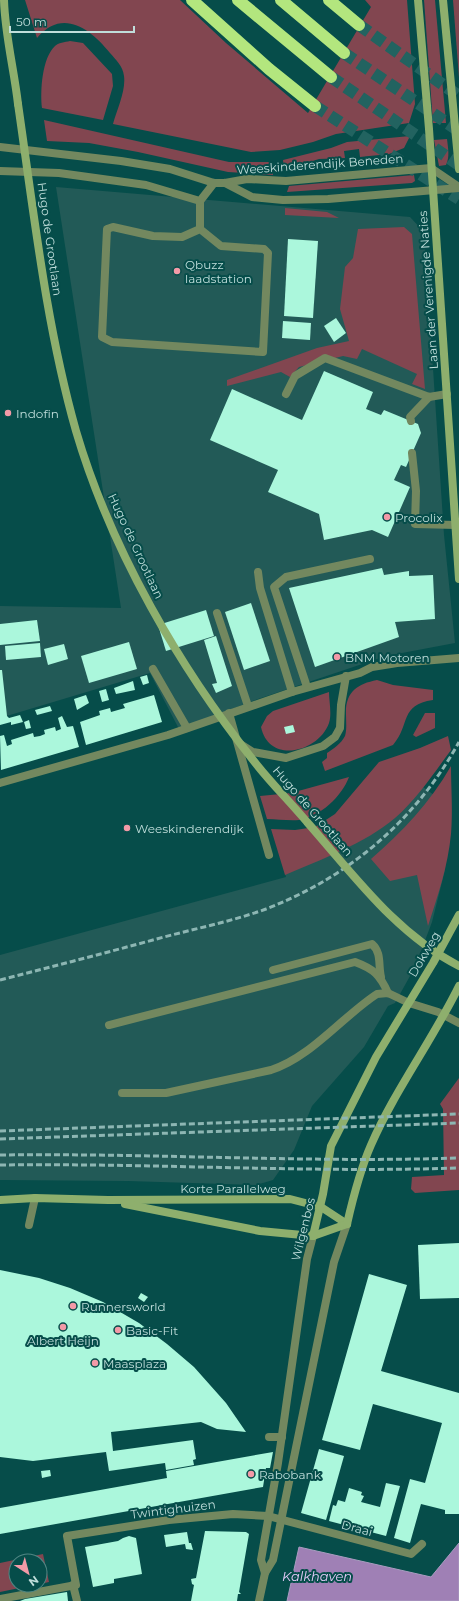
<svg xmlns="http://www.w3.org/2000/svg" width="459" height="1601" font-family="Montserrat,sans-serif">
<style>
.built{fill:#225a57}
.green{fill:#824650}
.water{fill:#9f80b5;stroke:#a99cc0}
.building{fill:#abf7dc}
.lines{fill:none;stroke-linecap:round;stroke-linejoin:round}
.motorway-tunnel{stroke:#226360;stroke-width:12;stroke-dasharray:12 6;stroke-linecap:butt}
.service{stroke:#73885f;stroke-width:8}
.minor{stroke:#73885f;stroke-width:8}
.tertiary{stroke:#73885f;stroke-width:8}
.secondary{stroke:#8eaf6d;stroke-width:8}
.motorway{stroke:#b3e67e;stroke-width:12}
.rail{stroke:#8db6b3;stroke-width:3;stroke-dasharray:6 3;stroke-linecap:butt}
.secondary-bridge{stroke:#8eaf6d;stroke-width:8}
.poi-dot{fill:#f39aa7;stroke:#064d4a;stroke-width:1.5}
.labels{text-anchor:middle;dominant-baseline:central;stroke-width:4;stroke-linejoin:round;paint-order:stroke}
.street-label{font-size:12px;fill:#c0dedb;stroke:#064d4a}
.poi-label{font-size:12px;fill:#c0dedb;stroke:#064d4a;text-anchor:start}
.water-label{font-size:13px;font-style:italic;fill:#e5cbf9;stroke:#064d4a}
</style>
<rect width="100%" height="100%" fill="#064d4a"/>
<!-- built -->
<g class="built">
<polygon points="56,187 410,217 424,232 444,535 455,643 386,656 258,699 179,729 150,673 0,718 0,606 121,608"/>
<polygon points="415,781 450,807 445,870 432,922 415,967 395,1003 388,1006 364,1047 312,1106 294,1150 273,1180 256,1185 128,1181 0,1180 0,955 286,877 283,865"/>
</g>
<!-- green -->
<g class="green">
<path d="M25 0H180L226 43 308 113 371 7 365 0H407L415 104 409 123 336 134 313 142 280 150 251 152 113 124C117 109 126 91 124 76 123 66 116 60 110 53 90 28 62 8 37 38Z"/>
<polygon points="424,0 435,0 446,123 433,123"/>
<polygon points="453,0 459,0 459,78"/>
<path d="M70 41 83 43 112 74 113 86 103 120 42 108C40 91 42 58 55 46 58 43 65 42 70 41Z"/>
<polygon points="44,120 229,162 272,162 273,175 228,172 138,152 89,143 47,141"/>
<polygon points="410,136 404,148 389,154 360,157 359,149 344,151 345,158 319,159 284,170 283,160 331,148 347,142"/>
<path d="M447 139C448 148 450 157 446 165L439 166 434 140Z"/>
<polygon points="414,175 415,181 412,183 287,192 289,186"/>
<polygon points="285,208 327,212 339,218 285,215"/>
<polygon points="404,227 412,234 425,389 412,384 417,374 362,349 357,359 343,356 299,367 290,377 281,372 227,386 227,380 317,348 349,341 340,309 345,267 353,258 358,229"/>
<path d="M377 680 393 685 433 690V700C399 705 411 724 393 745L325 771 322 762 327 758V753C333 749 341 744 345 736 347 729 346 722 346 715 345 692 357 684 377 680Z"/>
<path d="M329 692C329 701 332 714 329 723 319 752 269 765 261 727L267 716 273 711Z"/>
<polygon points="425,713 435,713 435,728 416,737 413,735"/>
<path d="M448 736 451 750C434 773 417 799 395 818 364 844 322 859 285 875L271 829 295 830 315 827 335 814 379 762 420 748Z"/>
<path d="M451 766C451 788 453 811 451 834 448 866 438 895 428 926L417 875 390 881 371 859C402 832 430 803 451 766Z"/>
<path d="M349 777C342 796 320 817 299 820 289 821 277 819 267 819L260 796 291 793Z"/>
<polygon points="459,1078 459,1190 415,1193 411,1189 412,1177 444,1175 443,1109 440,1104"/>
<polygon points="43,1554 49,1582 40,1584 40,1561 16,1561 16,1585 34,1585 0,1592 0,1563"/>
</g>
<!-- water -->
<polygon class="water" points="459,1543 459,1601 287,1601 299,1547 431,1577"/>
<!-- building -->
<g class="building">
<polygon points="288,239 318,241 313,318 284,316"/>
<polygon points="336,318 346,333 334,342 324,326"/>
<polygon points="283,321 311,323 310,340 282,338"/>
<polygon points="324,371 373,392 366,409 381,415 384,410 418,424 421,433 406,467 401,465 394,480 410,487 388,537 372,530 324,540 319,514 268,492 278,470 210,440 232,389 302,420"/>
<polygon points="382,568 384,575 409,571 409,576 433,575 435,619 395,622 399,637 315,667 289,588"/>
<polygon points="251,603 270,661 244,670 225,612"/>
<polygon points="206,610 214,636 166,651 158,625"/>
<polygon points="37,620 40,641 0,645 0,624"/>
<polygon points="216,636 232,686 216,693 212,684 217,683 204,640"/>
<polygon points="129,642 137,669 89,683 81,656"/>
<polygon points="40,643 41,657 6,660 5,646"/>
<polygon points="64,644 68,659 48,665 44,649"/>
<polygon points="0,670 2,670 7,716 9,718 20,715 23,722 11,725 11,722 0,725"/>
<polygon points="147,675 149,683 143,685 140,677"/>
<polygon points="133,681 135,690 116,694 114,688"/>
<polygon points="106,689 109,700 102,702 99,691"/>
<polygon points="86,695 89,703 77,710 74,699"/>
<polygon points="154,695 162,722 86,745 80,722 100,715 99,711 110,708 111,712 125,708 123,704"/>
<polygon points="50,706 52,711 37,715 35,710"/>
<polygon points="62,716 67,727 73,726 79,747 1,770 0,736 4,735 7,746 12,744 11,740 33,733 34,737 40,736 45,734 44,730 55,727 56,731 61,729 58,718"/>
<polygon points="29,720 31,728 26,729 24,722"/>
<polygon points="293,725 295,732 286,734 284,727"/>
<polygon points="459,1243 459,1298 420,1299 418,1245"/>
<polygon points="0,1270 39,1278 70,1288 103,1302 139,1323 167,1344 194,1367 226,1403 246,1432 217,1429 201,1422 111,1432 113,1451 193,1440 196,1459 193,1460 194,1465 166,1470 165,1463 109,1471 106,1452 33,1461 0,1457"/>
<polygon points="369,1274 407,1285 381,1371 459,1393 459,1514 445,1514 445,1510 421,1504 410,1543 394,1538 410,1479 425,1483 442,1423 373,1404 360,1450 322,1440"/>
<polygon points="141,1293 148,1297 144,1302 138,1298"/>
<polygon points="319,1449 344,1456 326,1520 301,1513"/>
<polygon points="273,1452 270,1468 266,1468 263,1487 0,1534 0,1508 167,1478 166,1471"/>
<polygon points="50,1470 51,1476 42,1478 41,1471"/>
<polygon points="386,1483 400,1486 386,1536 329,1521 333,1505 336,1506 338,1500 345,1502 349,1488 362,1492 361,1495 364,1496 361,1502 380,1507"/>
<polygon points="205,1531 246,1532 249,1534 239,1592 241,1594 238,1594 237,1601 191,1601 194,1585 192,1584 191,1579 196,1578"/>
<polygon points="187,1532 189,1543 191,1543 193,1550 186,1549 185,1544 166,1547 164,1535"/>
<polygon points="129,1536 136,1538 142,1574 114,1579 114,1583 93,1587 85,1547 118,1541 123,1538"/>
<polygon points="67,1592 68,1601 20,1601 25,1599"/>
</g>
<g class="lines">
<!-- motorway-tunnel -->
<g class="motorway-tunnel">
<polyline points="359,25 459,96"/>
<polyline points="344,53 459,131"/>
<polyline points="331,77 459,165"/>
<polyline points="315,106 459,199"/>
</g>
<!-- service -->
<g class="service">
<polyline points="200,229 182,237 153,236 113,227 107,229 102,337 112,342 263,352 268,253 264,249 221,246 200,229 200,201"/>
<polyline points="286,394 295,376 325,358 429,397 447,394"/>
<polyline points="411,421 410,417 429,397"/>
<polyline points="412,453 416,491 415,524 456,525"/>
<polyline points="258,572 260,588 292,692"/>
<polyline points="217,613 248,706"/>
<polyline points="153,669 187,728"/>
<polyline points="307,687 274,587 286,577 370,559"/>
<polyline points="229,713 269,855"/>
<polyline points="242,745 253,752 286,758 323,746 335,737 340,728 341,705 346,676"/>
<path d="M273 970 372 944C382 953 378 965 381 977"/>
<path d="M109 1025 355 962C374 969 380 975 388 993"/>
<path d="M122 1093H166L271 1070C310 1058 343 1016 377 994L388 993 409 1003"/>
<polyline points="29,1225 35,1198"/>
<polyline points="269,1437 282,1437"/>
<polyline points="73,1585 77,1601"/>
</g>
<!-- minor -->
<g class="minor">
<polyline points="0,171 59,173 146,185 200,201 214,183"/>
<polyline points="0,783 168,735 292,692 360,673 372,667 397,663 459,658"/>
<polyline points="409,1003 438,1012 459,1023"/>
<polyline points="0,1599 76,1585 67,1536 169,1520 233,1514 268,1516 411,1554 422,1544"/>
</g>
<!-- tertiary -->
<g class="tertiary">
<polyline points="0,147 121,161 170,169 214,183 225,183 247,179 286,181 431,168 459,187"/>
<polyline points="225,183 252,197 283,200 328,199 459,188"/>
<polyline points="265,1573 273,1560 334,1262 347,1224"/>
<polyline points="259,1601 265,1573 261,1560 278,1463 307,1259 313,1236"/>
</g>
<!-- secondary -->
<g class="secondary">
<path d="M4 0C5 35 14 69 18 104"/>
<polyline points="418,0 429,129 459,579"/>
<polyline points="443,0 459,169"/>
<polyline points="0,1200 35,1198 108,1200 290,1199 321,1207 347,1224"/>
<polyline points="125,1204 260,1231 313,1236 347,1224"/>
<path d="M347 1224C353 1198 360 1170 371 1145 395 1090 432 1041 459 986"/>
<polyline points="313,1236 323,1194 331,1146 376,1057 433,963 459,915"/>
</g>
<!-- motorway -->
<g class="motorway">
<polyline points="192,0 269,69 315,106"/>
<polyline points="238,0 331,77"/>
<polyline points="281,0 344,53"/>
<polyline points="329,0 359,25"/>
</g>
<!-- rail -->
<g class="rail">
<path d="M0 980C55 966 109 952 164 937 198 928 233 921 266 909 349 877 416 820 459 742"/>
<polyline points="0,1131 459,1114"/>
<polyline points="0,1139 459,1123"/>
<path d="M0 1155C153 1153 306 1163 459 1158"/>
<path d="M0 1165C153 1163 306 1173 459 1168"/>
</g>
<!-- secondary-bridge -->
<path class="secondary-bridge" d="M18 104C34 214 46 325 76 431 111 550 180 669 257 765 273 785 291 803 307 822 353 874 396 934 459 966"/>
</g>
<!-- markers -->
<g class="poi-dot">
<circle cx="177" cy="271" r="4"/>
<circle cx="8" cy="413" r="4"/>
<circle cx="387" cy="517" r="4"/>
<circle cx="337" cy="657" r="4"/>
<circle cx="127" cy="828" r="4"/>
<circle cx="73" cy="1306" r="4"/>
<circle cx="63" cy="1327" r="4"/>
<circle cx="118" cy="1330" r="4"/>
<circle cx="95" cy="1363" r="4"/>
<circle cx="251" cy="1474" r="4"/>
</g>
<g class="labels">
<!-- street labels -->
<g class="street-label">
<text transform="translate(320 164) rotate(-4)">Weeskinderendijk Beneden</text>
<text transform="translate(50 239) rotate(82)">Hugo de Grootlaan</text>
<text transform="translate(428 290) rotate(-94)">Laan der Verenigde Naties</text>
<text transform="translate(136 546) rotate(65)">Hugo de Grootlaan</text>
<text transform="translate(313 811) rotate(49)">Hugo de Grootlaan</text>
<text transform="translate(424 954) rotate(-60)">Dokweg</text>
<text x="233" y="1188">Korte Parallelweg</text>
<text transform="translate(303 1229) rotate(-76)">Wilgenbos</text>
<text transform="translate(173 1509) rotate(-7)">Twintighuizen</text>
<text transform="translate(357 1528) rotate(15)">Draai</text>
</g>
<!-- poi labels -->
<g class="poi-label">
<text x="185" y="264">Qbuzz<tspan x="185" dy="14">laadstation</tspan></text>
<text x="16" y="413">Indofin</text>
<text x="395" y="517">Procolix</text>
<text x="345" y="657">BNM Motoren</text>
<text x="135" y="828">Weeskinderendijk</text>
<text x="81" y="1306">Runnersworld</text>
<text x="126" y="1330">Basic-Fit</text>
<text x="63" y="1340" text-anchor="middle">Albert Heijn</text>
<text x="103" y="1363">Maasplaza</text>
<text x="259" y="1474">Rabobank</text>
</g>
<!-- water labels -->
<g class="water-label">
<text x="317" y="1576">Kalkhaven</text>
</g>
</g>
<!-- north arrow -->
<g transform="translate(28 1573) rotate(144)"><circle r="19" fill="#064d4a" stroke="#508784"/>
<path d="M0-3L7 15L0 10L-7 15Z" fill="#f39aa7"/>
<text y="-6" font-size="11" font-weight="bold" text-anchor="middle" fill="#c0dedb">N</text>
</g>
<!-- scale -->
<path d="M10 26v6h124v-6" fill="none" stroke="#c0dedb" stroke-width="2"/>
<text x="16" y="26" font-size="12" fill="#c0dedb" stroke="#064d4a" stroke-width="3" paint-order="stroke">50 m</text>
</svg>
